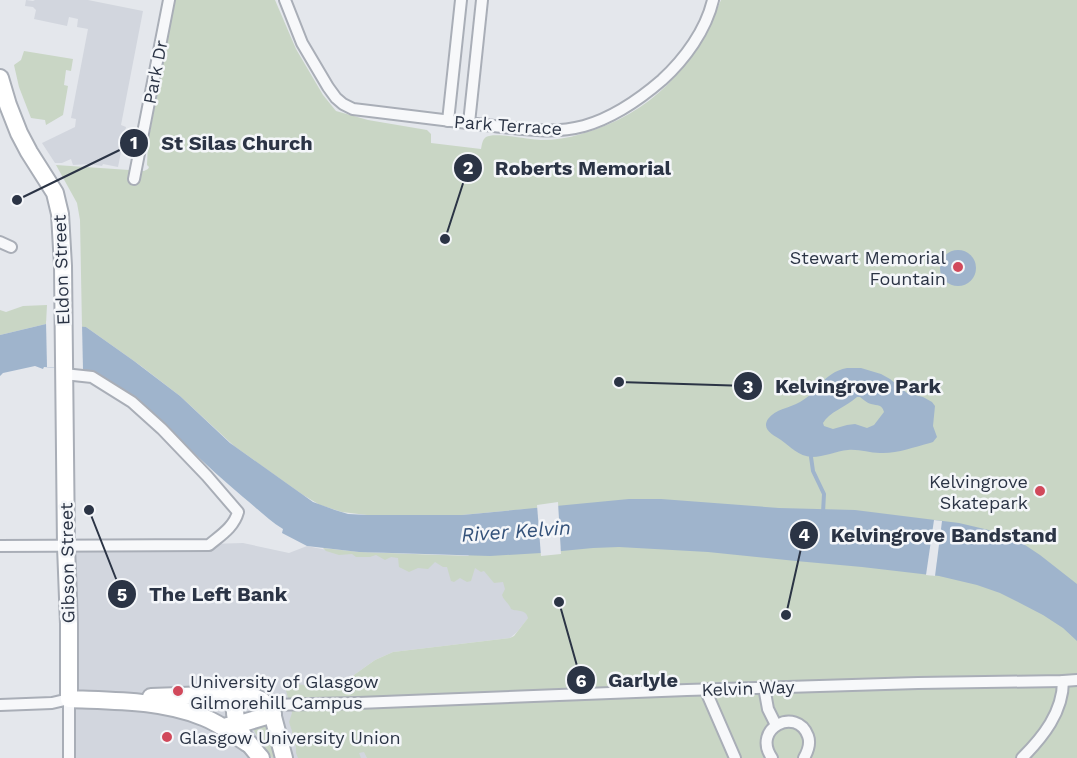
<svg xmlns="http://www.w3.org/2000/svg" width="1077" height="758" font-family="'Work Sans',sans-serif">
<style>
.built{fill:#d2d6de}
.green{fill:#c9d6c5}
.water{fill:#9fb4cc;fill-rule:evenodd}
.pier{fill:#e4e7ec}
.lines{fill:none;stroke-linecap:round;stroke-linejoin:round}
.stream{stroke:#9fb4cc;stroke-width:4}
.street-casing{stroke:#a9aeb7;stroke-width:14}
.secondary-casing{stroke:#a9aeb7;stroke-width:20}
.street{stroke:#f7f8fa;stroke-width:10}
.secondary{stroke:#fff;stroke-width:16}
.poi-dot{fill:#d1495b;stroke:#f4f6f9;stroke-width:2}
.labels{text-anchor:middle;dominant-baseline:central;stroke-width:5;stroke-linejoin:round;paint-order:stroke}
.street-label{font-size:18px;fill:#2b3445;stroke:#f4f6f9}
.poi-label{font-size:18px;fill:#2b3445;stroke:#f4f6f9;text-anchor:end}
.water-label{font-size:20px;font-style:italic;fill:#34527a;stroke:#f4f6f9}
.leader{fill:none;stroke:#2b3445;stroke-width:2}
.callout-dot{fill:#2b3445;stroke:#f4f6f9;stroke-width:2}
.mark-label{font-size:18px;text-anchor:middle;font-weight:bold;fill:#fff}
.callout-label{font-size:20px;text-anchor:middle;font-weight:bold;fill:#2b3445;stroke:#f4f6f9;stroke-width:5;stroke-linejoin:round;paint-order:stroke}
</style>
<rect width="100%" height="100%" fill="#e4e7ec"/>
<!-- built -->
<g class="built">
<polygon points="26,0 33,1 35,0 88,0 143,11 121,125 126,127 118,167 103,164 102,166 89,164 73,165 71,159 62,163 55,163 42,143 75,127 76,119 71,118 88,29 77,27 78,19 69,17 67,26 34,19 36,10 33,7 25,6"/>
<polygon points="243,543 289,553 307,546 327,550 419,555 490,556 533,612 517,632 510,638 393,652 375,660 344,682 335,686 326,687 302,752 545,751 587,758 69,758 66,546 210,544"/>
</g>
<!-- green -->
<g class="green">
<path d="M175 0H275L296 49 323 95 336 111 368 120 427 130 431 134V143L481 149C482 145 482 140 486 137 495 132 529 140 541 140 555 140 568 138 581 134 652 114 694 67 721 0H1077V758H367L364 752 359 753 361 758H298L296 753V747L293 740 292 731 289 722 292 713 284 683 326 687 335 686 344 682 375 660 393 652 510 638 514 636 528 618C526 609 518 612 511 609 509 603 504 601 502 595L505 589 503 582 494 583 484 571 481 572 475 568 471 581 467 582 460 578 454 582 451 581 447 567H443L435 562 428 569 418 568 409 572 399 567 398 558 391 557 385 560 376 555 370 557H356L352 554 339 555 326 551 323 548 359 552 468 556 526 509 462 515H367L342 512 320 505 303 495 234 446 180 396 141 366 86 327H82L80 220 77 203 56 165 144 171 148 169 149 167 147 165 148 142Z"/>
<polygon points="24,51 73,59 71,71 66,70 64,85 68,86 63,115 46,125 45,120 31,118 19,87 14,65 21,60"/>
<polygon points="47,305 46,324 0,335 0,310 6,312 23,306"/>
<polygon points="272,721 279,758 273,758 269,755 253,729"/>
</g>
<!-- water -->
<g class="water">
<circle cx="958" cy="268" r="18"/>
<path d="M46 324 86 327 134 361 180 396 230 443 313 502 335 510 348 514 367 515H462L629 499H661L779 508 855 510 959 523 993 531 1022 543 1040 555 1077 584V641L1063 628 1043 615 1018 602 1000 593 977 585 939 576 862 567 796 561 708 552 619 547 593 548 541 553 490 556 359 552 307 546 282 533 283 529C268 520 257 508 243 497 205 465 170 429 132 397L133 396 110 382 82 370 44 367 43 369 35 366 3 373 0 376V335Z"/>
<path d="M847 368H861L881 374 890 379 907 393 923 397 932 402 935 406 933 426 937 437 933 442 930 443C914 447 896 454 880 453 869 453 859 449 848 450 836 451 824 457 812 457 798 456 791 447 781 440 774 435 761 430 768 419 775 409 790 408 800 402 820 391 822 373 847 368ZM857 397H860C864 400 867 403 871 404 878 406 882 404 884 412L874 425 867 428 855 424 847 425 833 429 824 426 823 423C829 412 846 407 857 397Z"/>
</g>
<!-- pier -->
<g class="pier">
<polygon points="46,321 82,324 83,370 47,367"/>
<polygon points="558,502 561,554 541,556 537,505"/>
<polygon points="934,520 942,521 935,576 926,575"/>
</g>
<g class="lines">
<!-- stream -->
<polyline class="stream" points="811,457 813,471 824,494 823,513"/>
<defs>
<g id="street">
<path d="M285 0 302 43 328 87 336 98 343 104 353 109C397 114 441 120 484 125 517 128 551 135 584 126 612 118 640 99 662 80 685 59 706 30 713 0"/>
<polyline points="448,121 461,0"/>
<polyline points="469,123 482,0"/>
<polyline points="134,179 169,0"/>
<polyline points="0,242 11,247"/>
<path d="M0 546 209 545C221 535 234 527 238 512L207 476 162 429 132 402 92 377 64 374"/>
<polyline points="764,687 768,709 776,725"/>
<polyline points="705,689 735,758"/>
<polyline points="0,705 52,703 69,699 69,758"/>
<polyline points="268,705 358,703 687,690 918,683 1063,681 1077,680"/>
<path d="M772 758C751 728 797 706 808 736 811 744 808 751 804 758"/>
<path d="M1022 758C1043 737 1063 712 1063 681"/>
</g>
<g id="secondary">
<path d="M0 78 8 105 19 133 29 152 55 193 60 214 63 266 66 546 69 624V699C114 701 161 700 203 717 219 723 233 734 247 743"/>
<path d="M237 694C229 723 244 738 261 758"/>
<polyline points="151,697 237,694 252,696 261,700 271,709 284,758"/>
<polyline points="227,726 243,723 273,714"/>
</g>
</defs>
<!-- street casing -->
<use href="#street" class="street-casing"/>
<!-- secondary casing -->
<use href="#secondary" class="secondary-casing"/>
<!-- street -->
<use href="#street" class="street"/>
<!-- secondary -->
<use href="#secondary" class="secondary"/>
</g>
<!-- markers -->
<g class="poi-dot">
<circle cx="958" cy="267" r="6"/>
<circle cx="1040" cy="491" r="6"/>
<circle cx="178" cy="691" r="6"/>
<circle cx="167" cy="737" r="6"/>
</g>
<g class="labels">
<!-- street labels -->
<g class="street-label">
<text transform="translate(155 72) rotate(-79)">Park Dr</text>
<text transform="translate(508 125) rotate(4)">Park Terrace</text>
<text transform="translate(61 270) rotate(-92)">Eldon Street</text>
<text transform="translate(67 563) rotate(-91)">Gibson Street</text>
<text transform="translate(748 688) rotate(-2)">Kelvin Way</text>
</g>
<!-- poi labels -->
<g class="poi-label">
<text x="946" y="257">Stewart Memorial<tspan x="946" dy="21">Fountain</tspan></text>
<text x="1028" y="481">Kelvingrove<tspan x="1028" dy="21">Skatepark</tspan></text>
<text x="190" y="681" text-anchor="start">University of Glasgow<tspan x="190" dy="21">Gilmorehill Campus</tspan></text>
<text x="179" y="737" text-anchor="start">Glasgow University Union</text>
</g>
<!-- water labels -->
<g class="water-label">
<text transform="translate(516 531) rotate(-4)">River Kelvin</text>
</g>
</g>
<!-- callouts -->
<path class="leader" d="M17 200L134 143M445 239L468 168M619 382L748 386M786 615L804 535M89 510L122 594M559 602L581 680"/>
<g class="callout-dot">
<circle cx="17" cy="200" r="6"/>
<circle cx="445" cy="239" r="6"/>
<circle cx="619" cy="382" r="6"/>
<circle cx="786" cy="615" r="6"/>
<circle cx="89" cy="510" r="6"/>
<circle cx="559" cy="602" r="6"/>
<circle cx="134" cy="143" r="15"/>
<circle cx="468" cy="168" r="15"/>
<circle cx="748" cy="386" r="15"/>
<circle cx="804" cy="535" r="15"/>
<circle cx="122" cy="594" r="15"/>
<circle cx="581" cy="680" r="15"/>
</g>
<g class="mark-label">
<text x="134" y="149">1</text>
<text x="468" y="174">2</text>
<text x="748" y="393">3</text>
<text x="804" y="541">4</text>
<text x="122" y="601">5</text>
<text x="581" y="687">6</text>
</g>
<g class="callout-label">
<text x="237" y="150">St Silas Church</text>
<text x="583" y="175">Roberts Memorial</text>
<text x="858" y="393">Kelvingrove Park</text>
<text x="944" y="542">Kelvingrove Bandstand</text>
<text x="218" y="601">The Left Bank</text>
<text x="643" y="687">Garlyle</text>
</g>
</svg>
